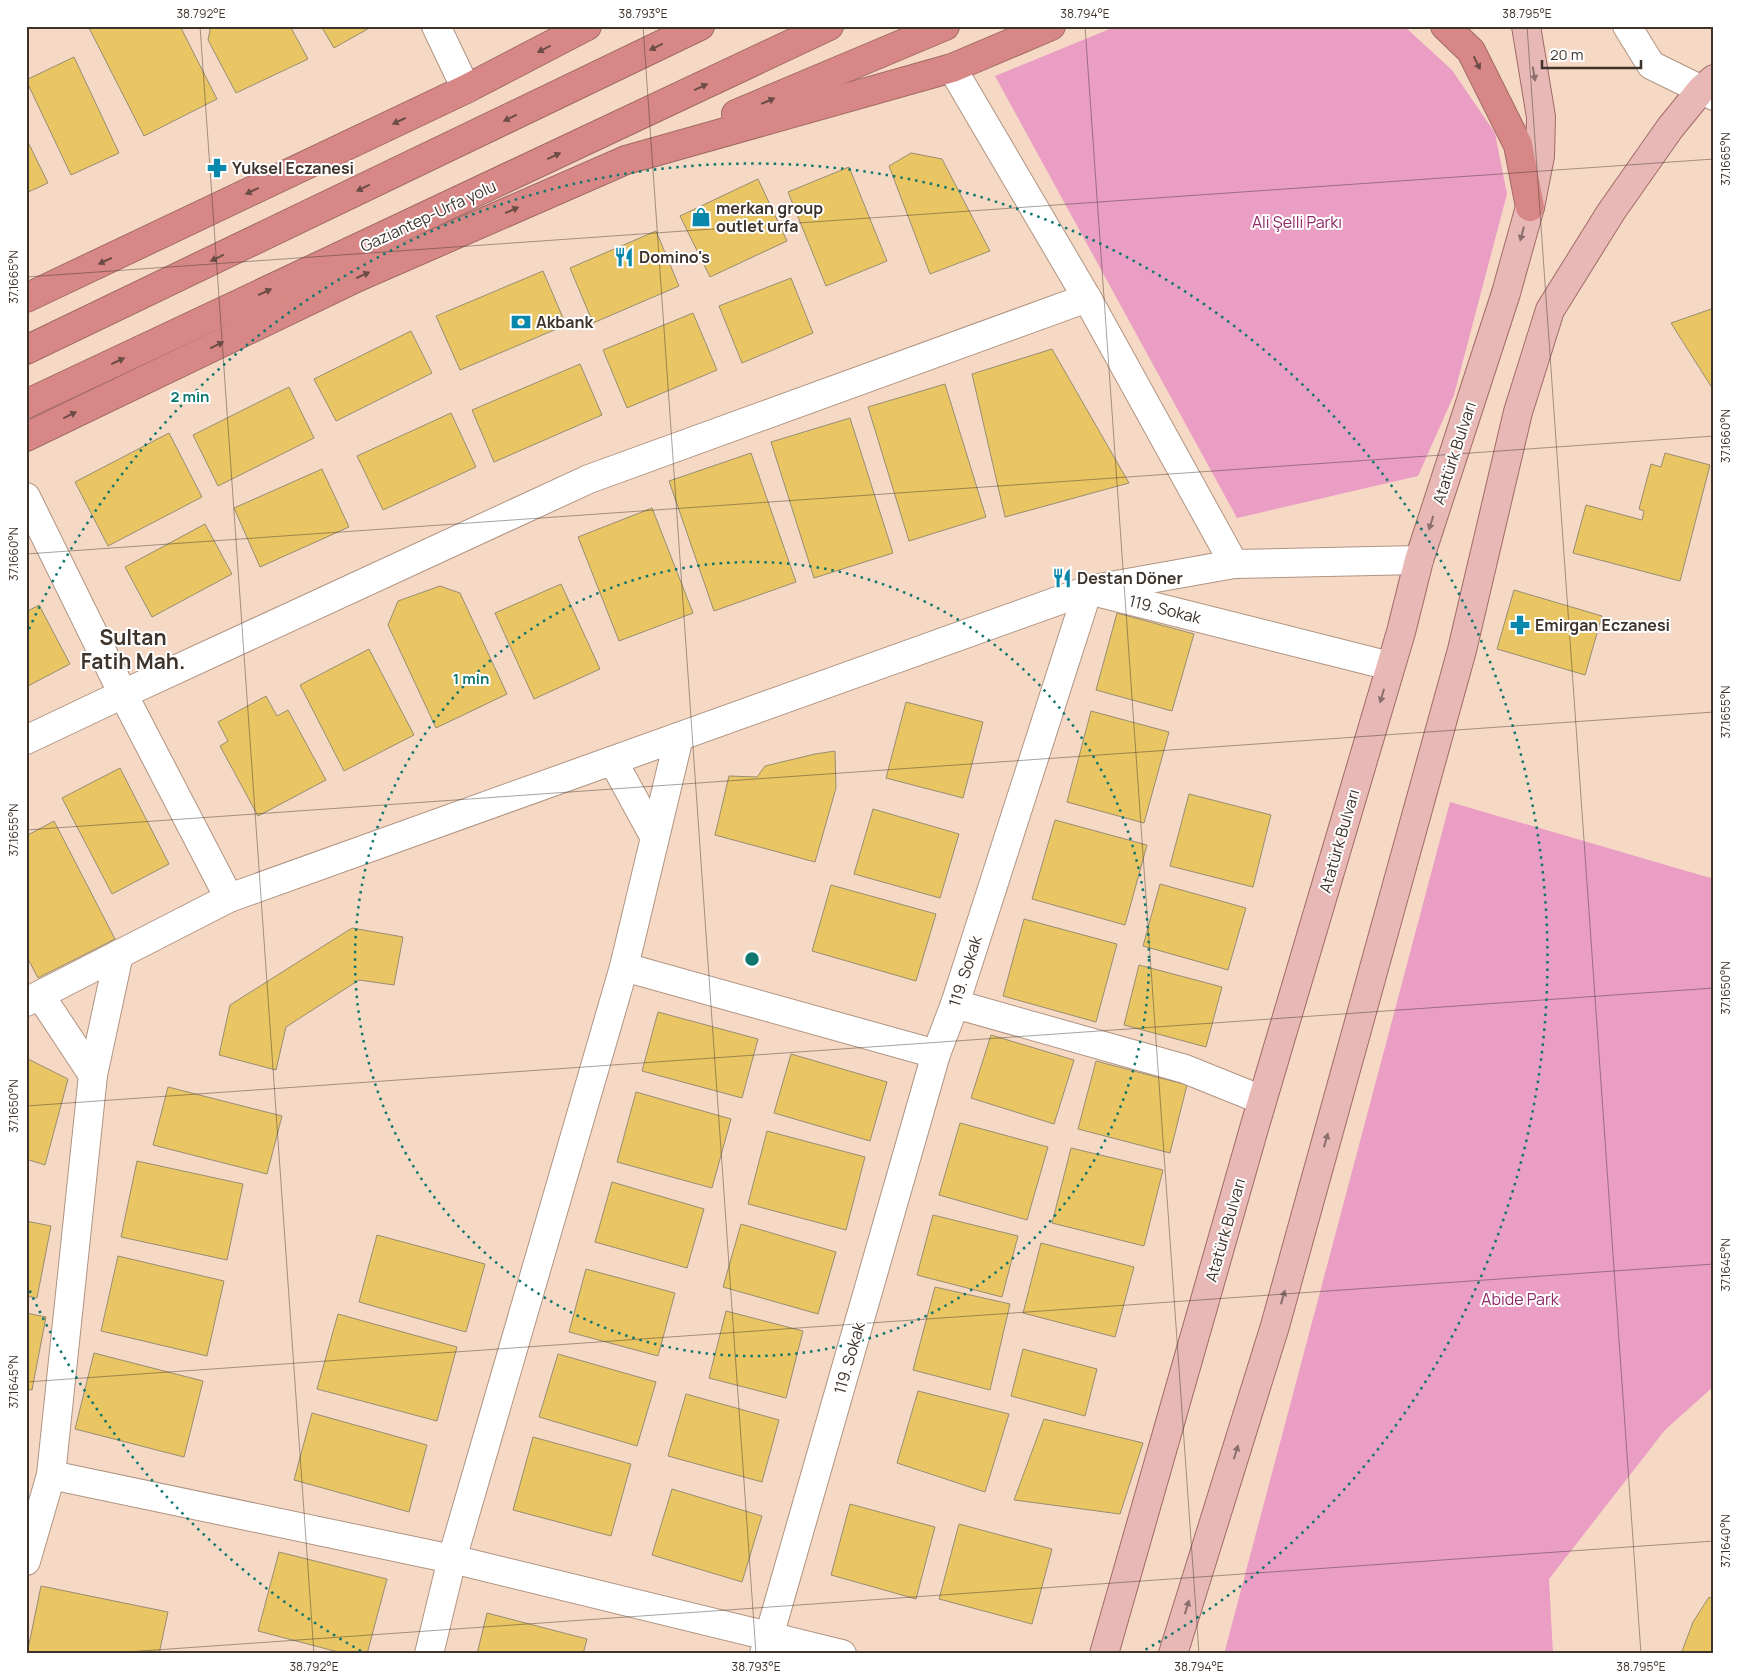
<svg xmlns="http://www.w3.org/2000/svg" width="1740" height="1680" font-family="Manrope,sans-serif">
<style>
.green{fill:#ea9ec4}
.building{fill:#e9c564;stroke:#988d71}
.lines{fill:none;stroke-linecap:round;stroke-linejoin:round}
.minor-casing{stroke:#b09482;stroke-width:30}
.major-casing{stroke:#a16a66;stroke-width:30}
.highway-casing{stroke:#a16a66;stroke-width:30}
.minor{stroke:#fff;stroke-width:28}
.major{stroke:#e7b8b6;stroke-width:28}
.highway{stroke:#d78886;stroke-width:28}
.oneway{fill:#6c4c46}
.oneway2{fill:#8a6f6a}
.ticks{fill:none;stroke:#3e332b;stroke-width:1;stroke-opacity:0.45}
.ring{fill:none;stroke:#0f766e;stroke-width:2.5;stroke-dasharray:2.5 5}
.labels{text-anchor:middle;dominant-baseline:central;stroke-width:4;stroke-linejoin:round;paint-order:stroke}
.poi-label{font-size:16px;font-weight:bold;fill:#3e332b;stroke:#fff;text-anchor:start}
.street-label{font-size:16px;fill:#3e332b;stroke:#fff}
.park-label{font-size:16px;fill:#902766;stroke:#fff}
.district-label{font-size:21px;font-weight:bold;fill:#3e332b;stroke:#fff}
.centre{fill:#0f766e;stroke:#fff;stroke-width:2.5}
.ring-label{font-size:15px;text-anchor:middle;font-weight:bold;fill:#0f766e;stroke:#fff;stroke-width:4;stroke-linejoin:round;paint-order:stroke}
.neatline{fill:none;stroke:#3e332b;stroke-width:2}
.ticks-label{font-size:12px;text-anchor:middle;fill:#3e332b}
</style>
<rect width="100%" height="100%" fill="#f6d9c5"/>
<!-- green -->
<g class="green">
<polygon points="1117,26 1404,26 1452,70 1495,133 1507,194 1454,395 1418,476 1237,518 995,76"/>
<polygon points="1450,802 1714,879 1714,1386 1665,1430 1549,1579 1553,1654 1224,1654"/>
</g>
<!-- building -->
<g class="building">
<polygon points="88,26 180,26 217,99 144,136"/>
<polygon points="208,26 290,26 308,59 236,93 208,40 210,30"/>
<polygon points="321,26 373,26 334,48"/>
<polygon points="74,57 119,153 71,175 26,80"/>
<polygon points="26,138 48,183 26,193"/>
<polygon points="911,153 942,159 990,251 930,274 889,166"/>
<polygon points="849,167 887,261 826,286 788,192"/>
<polygon points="758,179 787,241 710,277 680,216"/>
<polygon points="656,231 679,286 593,323 570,268"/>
<polygon points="543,271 566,325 460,370 436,316"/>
<polygon points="791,278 813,333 742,363 719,306"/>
<polygon points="1714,308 1714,391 1671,323"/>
<polygon points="693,313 717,370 627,408 603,350"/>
<polygon points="411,331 432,373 336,421 314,379"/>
<polygon points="1052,349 1129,483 1005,517 972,374"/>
<polygon points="580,364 602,415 494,462 472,410"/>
<polygon points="945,384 986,517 909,541 868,407"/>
<polygon points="289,387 314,438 218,486 193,435"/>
<polygon points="451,413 476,467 383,510 357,456"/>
<polygon points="850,418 893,553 814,578 771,442"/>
<polygon points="169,433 202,497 108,546 75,482"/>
<polygon points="751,453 796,582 714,611 669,481"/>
<polygon points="1665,453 1710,465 1680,581 1573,553 1586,505 1642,520 1644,511 1639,509 1651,464 1661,467"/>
<polygon points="322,469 349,527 260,567 234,508"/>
<polygon points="652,508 693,613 619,641 578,537"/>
<polygon points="205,524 232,574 152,617 125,567"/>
<polygon points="561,584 600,669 534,699 495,613"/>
<polygon points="440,586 460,593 507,694 436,728 388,625 398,601"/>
<polygon points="1514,590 1602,616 1585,675 1497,649"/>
<polygon points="39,605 70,664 26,687 26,612"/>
<polygon points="1117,613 1194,634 1172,711 1096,690"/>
<polygon points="369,649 414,735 344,771 300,685"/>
<polygon points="266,696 277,716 288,710 326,780 258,816 220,746 228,741 218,722"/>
<polygon points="906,702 983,722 963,798 886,778"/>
<polygon points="1091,711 1169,732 1144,823 1067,802"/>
<polygon points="835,751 836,788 815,862 715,835 729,776 757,777 765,766 815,754"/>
<polygon points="120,768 169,864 112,894 62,798"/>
<polygon points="1189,794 1271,815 1253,887 1170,866"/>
<polygon points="873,809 959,834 940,898 854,874"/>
<polygon points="1055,820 1147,845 1125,925 1032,899"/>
<polygon points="54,821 115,939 38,978 26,955 26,836"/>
<polygon points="1160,884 1246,908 1228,970 1143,946"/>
<polygon points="831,885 936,914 916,981 812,951"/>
<polygon points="1024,919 1117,944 1096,1022 1003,996"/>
<polygon points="352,928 403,937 394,985 359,980 286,1027 276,1070 219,1055 230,1005"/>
<polygon points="1139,965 1222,987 1206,1047 1124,1025"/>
<polygon points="658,1012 758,1039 742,1098 642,1071"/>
<polygon points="991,1035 1074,1060 1054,1124 971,1098"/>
<polygon points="791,1054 887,1082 870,1141 774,1113"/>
<polygon points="26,1058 68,1079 45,1165 26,1159"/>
<polygon points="1096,1061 1187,1085 1170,1153 1078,1129"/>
<polygon points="168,1087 282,1116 267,1174 153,1145"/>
<polygon points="636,1092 731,1119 712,1188 617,1162"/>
<polygon points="960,1123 1048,1147 1027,1220 939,1195"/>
<polygon points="767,1131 865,1157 846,1230 748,1204"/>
<polygon points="1071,1148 1163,1170 1144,1246 1052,1223"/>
<polygon points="137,1161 243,1184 227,1260 121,1237"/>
<polygon points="612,1182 704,1209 687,1268 595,1242"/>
<polygon points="933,1215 1018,1236 1002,1297 917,1275"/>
<polygon points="26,1221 51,1226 37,1298 26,1296"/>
<polygon points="741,1224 836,1252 818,1314 723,1287"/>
<polygon points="377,1235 485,1264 466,1332 359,1302"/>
<polygon points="1041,1243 1134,1267 1115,1337 1023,1313"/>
<polygon points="118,1256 224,1281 207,1356 101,1331"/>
<polygon points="586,1269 675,1293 658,1356 569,1332"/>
<polygon points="935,1287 1010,1304 990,1390 913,1370"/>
<polygon points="726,1311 803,1331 786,1398 709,1378"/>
<polygon points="26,1313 46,1317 32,1390 26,1389"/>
<polygon points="338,1314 457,1347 437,1421 317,1389"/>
<polygon points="1023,1349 1097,1369 1085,1416 1011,1396"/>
<polygon points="94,1353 203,1381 184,1457 75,1429"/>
<polygon points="558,1354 656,1382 637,1446 539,1417"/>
<polygon points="918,1391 1009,1414 985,1492 897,1463"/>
<polygon points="686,1394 779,1420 762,1482 668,1456"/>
<polygon points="312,1413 427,1445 409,1512 294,1480"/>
<polygon points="1044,1419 1143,1443 1120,1514 1014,1500"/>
<polygon points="533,1437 631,1464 611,1536 513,1510"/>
<polygon points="672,1489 762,1516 742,1582 652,1555"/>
<polygon points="850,1504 935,1527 916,1599 831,1575"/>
<polygon points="959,1524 1052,1549 1032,1624 939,1599"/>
<polygon points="279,1552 387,1579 367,1654 346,1654 258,1631"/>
<polygon points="41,1586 168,1612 159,1654 27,1654"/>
<polygon points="1709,1597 1714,1600 1714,1654 1681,1654 1693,1622"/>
<polygon points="487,1613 587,1639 583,1654 477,1654"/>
</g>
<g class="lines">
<defs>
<g id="minor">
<polyline points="436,26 466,89"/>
<polyline points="1627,26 1651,65 1714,96"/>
<polyline points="952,68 1087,298 1234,564"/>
<polyline points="26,497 123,694 229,898"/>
<polyline points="26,740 123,694 589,479 1087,298"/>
<polyline points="613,761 654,836"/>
<polyline points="624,967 936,1054"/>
<polyline points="40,995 93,1075"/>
<polyline points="26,1002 229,898 1088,590 1234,564 1419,560"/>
<polyline points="955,1004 1185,1069 1262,1100"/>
<polyline points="51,1475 452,1559 842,1654"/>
<polyline points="26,1561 51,1475 93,1075 119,954"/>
<polyline points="429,1654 452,1559 624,967 679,737"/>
<polyline points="764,1654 936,1054 955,1004 1088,590 1390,666"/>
</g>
<g id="major">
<polyline points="1104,1654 1255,1125 1401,632 1419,560 1506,293 1530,207 1540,156 1541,117 1526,26"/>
<polyline points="1173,1654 1275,1326 1462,650 1518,412 1550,310 1611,212 1670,128 1701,90 1714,79"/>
</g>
<g id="highway">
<polyline points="1445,26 1471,51 1518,145 1530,207"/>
<polyline points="736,114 945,26"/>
<polyline points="26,298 466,89 587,26"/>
<polyline points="26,350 700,26"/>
<polyline points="26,404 829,26"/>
<polyline points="26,437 356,278 626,160 952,68 1051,26"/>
</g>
</defs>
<!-- minor casing -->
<use href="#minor" class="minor-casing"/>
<!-- major casing -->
<use href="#major" class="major-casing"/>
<!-- highway casing -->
<use href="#highway" class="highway-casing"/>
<!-- minor -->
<use href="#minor" class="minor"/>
<!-- major -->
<use href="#major" class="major"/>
<!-- highway -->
<use href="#highway" class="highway"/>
</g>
<!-- one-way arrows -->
<defs><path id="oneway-solid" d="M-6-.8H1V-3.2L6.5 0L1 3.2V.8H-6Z" transform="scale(1.25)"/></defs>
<g class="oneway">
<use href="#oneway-solid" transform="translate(656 47) rotate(154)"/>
<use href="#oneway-solid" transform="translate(544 49) rotate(153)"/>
<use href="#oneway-solid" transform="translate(1477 63) rotate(64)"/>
<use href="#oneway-solid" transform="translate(701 87) rotate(-25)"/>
<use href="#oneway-solid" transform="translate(768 101) rotate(-23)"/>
<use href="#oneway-solid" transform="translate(510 118) rotate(154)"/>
<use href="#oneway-solid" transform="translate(399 121) rotate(155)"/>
<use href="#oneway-solid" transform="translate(554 156) rotate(-25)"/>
<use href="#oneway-solid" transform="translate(363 188) rotate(154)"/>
<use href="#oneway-solid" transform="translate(252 191) rotate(155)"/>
<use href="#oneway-solid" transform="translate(512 210) rotate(-24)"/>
<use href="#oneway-solid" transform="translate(217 258) rotate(154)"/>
<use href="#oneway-solid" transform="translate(105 261) rotate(155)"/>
<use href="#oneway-solid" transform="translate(363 275) rotate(-24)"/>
<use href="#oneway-solid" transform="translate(265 292) rotate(-25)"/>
<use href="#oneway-solid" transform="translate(217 345) rotate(-26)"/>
<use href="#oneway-solid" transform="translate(118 361) rotate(-25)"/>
<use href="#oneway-solid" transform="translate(70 415) rotate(-26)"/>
</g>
<g class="oneway2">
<use href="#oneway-solid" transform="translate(1534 74) rotate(80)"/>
<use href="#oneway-solid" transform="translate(1522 234) rotate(105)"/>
<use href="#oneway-solid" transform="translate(1431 523) rotate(108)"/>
<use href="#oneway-solid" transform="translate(1382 696) rotate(106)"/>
<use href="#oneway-solid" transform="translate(1326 1140) rotate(-74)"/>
<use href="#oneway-solid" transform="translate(1283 1297) rotate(-74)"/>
<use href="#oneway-solid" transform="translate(1236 1452) rotate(-73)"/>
<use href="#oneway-solid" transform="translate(1187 1607) rotate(-73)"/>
</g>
<!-- ticks -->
<path class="ticks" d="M200 26 314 1654M643 26 756 1654M1085 26 1199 1654M1527 26 1641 1654M26 277 1714 159M26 554 1714 436M26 830 1714 712M26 1106 1714 988M26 1382 1714 1264M98 1654 1714 1541"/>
<!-- distance rings -->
<g class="ring">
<circle cx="752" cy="959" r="397"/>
<path d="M361 1651A795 795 0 0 1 29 1289M29 629A795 795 0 1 1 1143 1651"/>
</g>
<!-- icons -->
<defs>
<symbol id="pharmacy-bare" viewBox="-9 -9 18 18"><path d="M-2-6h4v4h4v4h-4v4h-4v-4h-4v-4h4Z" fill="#0988ab" stroke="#fff" stroke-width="2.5" paint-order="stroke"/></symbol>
<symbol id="shop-bare" viewBox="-9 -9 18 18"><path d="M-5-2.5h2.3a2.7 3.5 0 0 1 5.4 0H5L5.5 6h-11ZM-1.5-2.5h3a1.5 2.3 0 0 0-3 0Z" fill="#0988ab" stroke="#fff" stroke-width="2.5" paint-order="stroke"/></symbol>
<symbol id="restaurant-bare" viewBox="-9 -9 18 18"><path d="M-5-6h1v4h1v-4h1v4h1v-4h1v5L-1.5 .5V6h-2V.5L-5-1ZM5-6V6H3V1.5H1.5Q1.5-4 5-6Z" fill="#0988ab" stroke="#fff" stroke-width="2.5" paint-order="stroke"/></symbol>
<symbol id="bank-bare" viewBox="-9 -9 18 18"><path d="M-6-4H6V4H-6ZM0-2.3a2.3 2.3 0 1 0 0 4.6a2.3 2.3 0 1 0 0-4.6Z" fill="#0988ab" stroke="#fff" stroke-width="2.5" paint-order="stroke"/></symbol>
</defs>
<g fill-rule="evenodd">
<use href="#pharmacy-bare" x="203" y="154" width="28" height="28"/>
<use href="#shop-bare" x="687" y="203" width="28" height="28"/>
<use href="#restaurant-bare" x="610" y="243" width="28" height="28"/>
<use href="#bank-bare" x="507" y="308" width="28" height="28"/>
<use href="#restaurant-bare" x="1048" y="564" width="28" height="28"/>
<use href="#pharmacy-bare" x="1506" y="611" width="28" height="28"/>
</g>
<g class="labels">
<!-- poi labels -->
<g class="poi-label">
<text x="232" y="168">Yuksel Eczanesi</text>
<text x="716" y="208">merkan group<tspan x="716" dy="18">outlet urfa</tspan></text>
<text x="639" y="257">Domino's</text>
<text x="536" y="322">Akbank</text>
<text x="1077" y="578">Destan Döner</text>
<text x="1535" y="625">Emirgan Eczanesi</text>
</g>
<!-- street labels -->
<g class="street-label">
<text transform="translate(428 216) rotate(-25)">Gaziantep-Urfa yolu</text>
<text transform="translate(1454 453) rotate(-72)">Atatürk Bulvarı</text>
<text transform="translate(1165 609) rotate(14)">119. Sokak</text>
<text transform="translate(1339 841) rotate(-74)">Atatürk Bulvarı</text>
<text transform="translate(965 971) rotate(-72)">119. Sokak</text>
<text transform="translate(1225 1230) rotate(-74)">Atatürk Bulvarı</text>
<text transform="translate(849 1358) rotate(-74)">119. Sokak</text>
</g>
<!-- park labels -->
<g class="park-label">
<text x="1297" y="222">Ali Şelli Parkı</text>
<text x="1520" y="1299">Abide Park</text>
</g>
<!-- district labels -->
<g class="district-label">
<text x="133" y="637">Sultan<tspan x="133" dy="24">Fatih Mah.</tspan></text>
</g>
</g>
<circle cx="752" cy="959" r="8" class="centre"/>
<g class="ring-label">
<text x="190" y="402">2 min</text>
<text x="471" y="684">1 min</text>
</g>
<!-- border -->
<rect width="1740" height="1680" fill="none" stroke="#ffffff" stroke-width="55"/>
<!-- scale -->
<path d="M1542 60v8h99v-8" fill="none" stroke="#3e332b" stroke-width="2.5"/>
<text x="1550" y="60" font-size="15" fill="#3e332b" stroke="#ffffff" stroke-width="4" paint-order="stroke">20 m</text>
<rect x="28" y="28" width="1684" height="1624" class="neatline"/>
<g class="ticks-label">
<text x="201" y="18">38.792°E</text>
<text x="643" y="18">38.793°E</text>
<text x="1085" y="18">38.794°E</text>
<text x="1527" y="18">38.795°E</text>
<text transform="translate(1726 159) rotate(-90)" y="4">37.1665°N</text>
<text transform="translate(14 277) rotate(-90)" y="4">37.1665°N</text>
<text transform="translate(1726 436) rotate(-90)" y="4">37.1660°N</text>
<text transform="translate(14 554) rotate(-90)" y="4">37.1660°N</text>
<text transform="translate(1726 712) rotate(-90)" y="4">37.1655°N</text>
<text transform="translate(14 830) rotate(-90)" y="4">37.1655°N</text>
<text transform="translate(1726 988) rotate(-90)" y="4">37.1650°N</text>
<text transform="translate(14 1106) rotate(-90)" y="4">37.1650°N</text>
<text transform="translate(1726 1265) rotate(-90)" y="4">37.1645°N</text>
<text transform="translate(14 1382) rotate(-90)" y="4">37.1645°N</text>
<text transform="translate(1726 1541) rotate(-90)" y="4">37.1640°N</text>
<text x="314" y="1671">38.792°E</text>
<text x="756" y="1671">38.793°E</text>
<text x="1199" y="1671">38.794°E</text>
<text x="1641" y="1671">38.795°E</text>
</g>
</svg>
